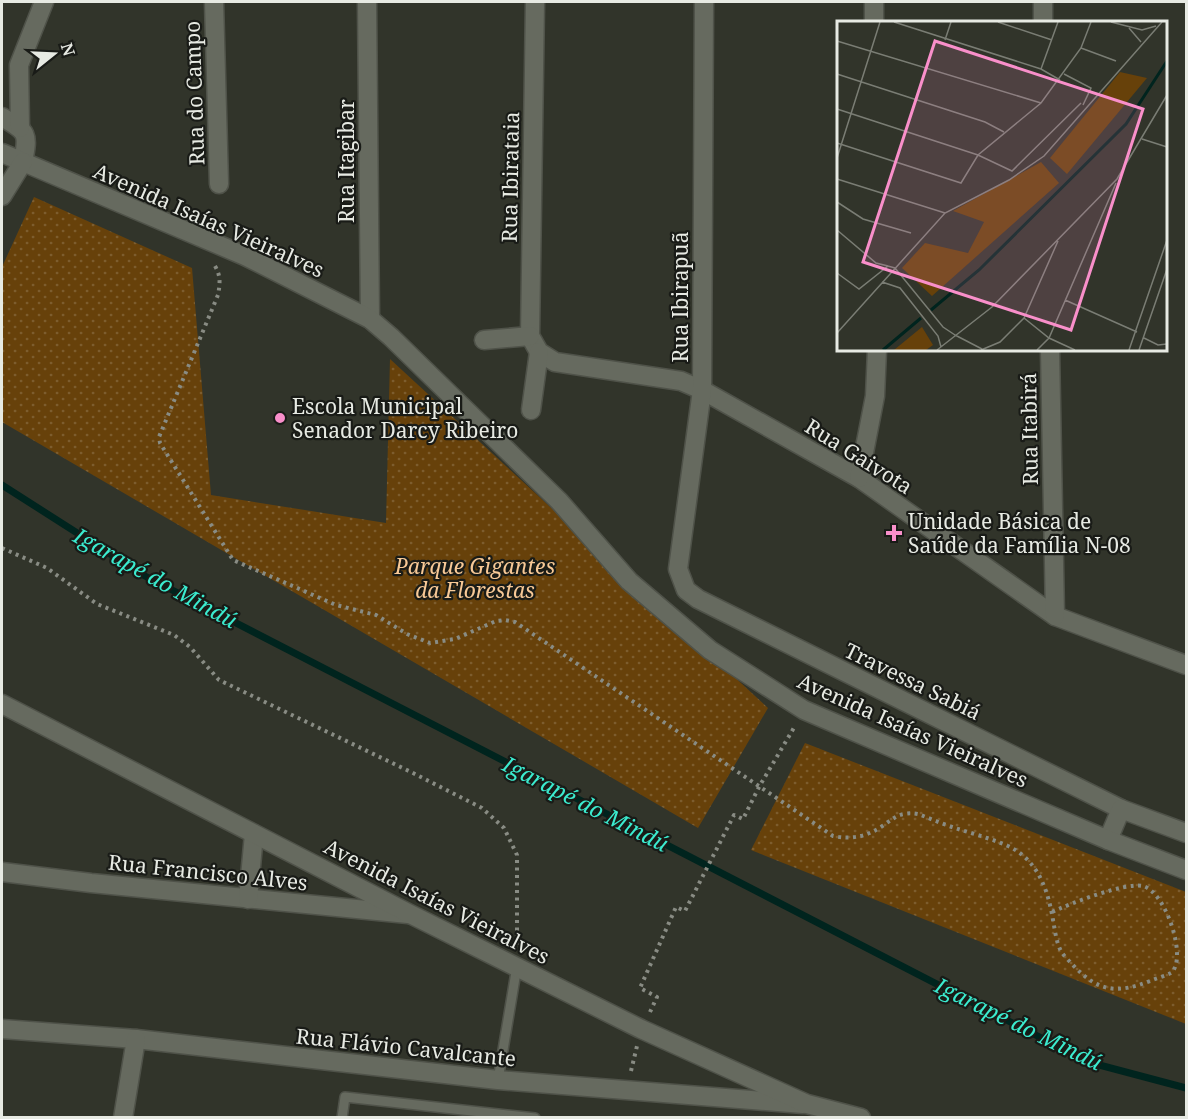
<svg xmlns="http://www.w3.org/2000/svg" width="1188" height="1119" font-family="'Noto Serif',serif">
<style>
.grass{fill:url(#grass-dots)}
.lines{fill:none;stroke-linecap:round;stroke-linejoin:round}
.stream{stroke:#00241e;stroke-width:7}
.lane-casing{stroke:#4f5249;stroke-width:12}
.street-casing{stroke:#4f5249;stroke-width:21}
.secondary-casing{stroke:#4f5249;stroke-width:21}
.path{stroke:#898c84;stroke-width:4;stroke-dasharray:3 4.5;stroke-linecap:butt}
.lane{stroke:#666a5f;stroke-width:9}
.street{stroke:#666a5f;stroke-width:18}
.secondary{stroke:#666a5f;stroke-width:18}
.poi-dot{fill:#f98fca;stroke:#191b17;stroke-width:2}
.labels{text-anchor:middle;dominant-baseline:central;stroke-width:4.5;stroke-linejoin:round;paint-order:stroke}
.street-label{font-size:21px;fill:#e7eae3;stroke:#191b17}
.poi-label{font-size:21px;fill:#e7eae3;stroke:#191b17;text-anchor:start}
.park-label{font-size:21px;font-style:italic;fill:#f8c996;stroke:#191b17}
.water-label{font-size:22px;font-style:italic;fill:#3bebcf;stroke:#191b17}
.inset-river{fill:none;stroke:#00241e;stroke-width:3}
.inset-road{fill:none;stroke:#7a7d74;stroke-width:1.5}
.view{fill:#f98fca;fill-opacity:0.15;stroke:#f98fca;stroke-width:3}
.inset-edge{fill:none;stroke:#e7eae3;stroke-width:3}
</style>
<defs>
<pattern id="grass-dots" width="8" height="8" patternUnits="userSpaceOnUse" patternTransform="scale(1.5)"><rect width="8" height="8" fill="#67410a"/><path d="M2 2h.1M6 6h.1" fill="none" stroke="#7d5d2e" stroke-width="1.8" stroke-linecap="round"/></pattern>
</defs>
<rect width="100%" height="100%" fill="#31342a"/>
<!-- grass -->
<g class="grass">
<polygon points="34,197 192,268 211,495 386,523 390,359 768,708 698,828 2,422 2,267"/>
<polygon points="805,743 1186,892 1186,1024 751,850"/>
</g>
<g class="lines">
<!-- stream -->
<polyline class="stream" points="2,485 143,575 1088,1062 1186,1088"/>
<defs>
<g id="lane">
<polyline points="498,1080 517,966"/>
<polyline points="342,1118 345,1097 535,1118"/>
</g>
<g id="street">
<polyline points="214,2 219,184"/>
<polyline points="367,2 370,319"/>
<polyline points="535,2 530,336 539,352 555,362 681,381 702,390 859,478 1055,616 1186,665"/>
<polyline points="704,2 702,390 678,569 686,590 698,599 1121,809"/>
<polyline points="874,2 874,22"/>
<polyline points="1043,2 1043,22"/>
<path d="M2 117C27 132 29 132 23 162"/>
<polyline points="20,128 19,65 44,2"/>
<polyline points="484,340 530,336"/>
<polyline points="1050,350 1055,616"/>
<polyline points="531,410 539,352"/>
<polyline points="859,478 875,396 877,350"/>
<polyline points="1108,840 1121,809 1186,833"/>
<polyline points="2,872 91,883 408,914"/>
<polyline points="248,899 254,834"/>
<polyline points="2,1029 136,1039 498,1080 803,1104"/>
<polyline points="123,1118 136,1039"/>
</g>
<g id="secondary">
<polyline points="2,153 245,256 370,319 391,337 559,501 629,581 710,650 804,710 1108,840 1186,870"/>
<polyline points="2,196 23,162"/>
<polyline points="2,704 410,914 641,1029 807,1104 861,1118"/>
</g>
</defs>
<!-- lane casing -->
<use href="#lane" class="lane-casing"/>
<!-- street casing -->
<use href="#street" class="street-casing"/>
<!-- secondary casing -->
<use href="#secondary" class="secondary-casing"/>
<!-- path -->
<g class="path">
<path d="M215 266C221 276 220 284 218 295L159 437 160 443 233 560 336 605 376 615 407 634 430 643 455 639 496 621 505 620 515 622 833 836C853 840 868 836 884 825 891 820 897 815 904 814 909 813 913 813 918 814 929 818 940 823 952 827 970 833 990 838 1008 846 1038 860 1048 890 1053 920 1055 930 1056 942 1061 951 1064 956 1069 961 1073 965 1098 992 1117 994 1150 981 1157 978 1165 976 1171 973 1188 959 1166 892 1143 886 1125 882 1069 904 1052 912"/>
<polyline points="2,548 47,568 97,604 174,635 190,647 219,680 411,772 482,808 504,828 517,855 517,945"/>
<polyline points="650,1012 657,997 640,988 676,907 685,911 734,815 743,819 759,787 795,726"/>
<polyline points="631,1071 637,1046"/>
</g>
<!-- lane -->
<use href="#lane" class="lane"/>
<!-- street -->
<use href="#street" class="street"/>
<!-- secondary -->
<use href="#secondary" class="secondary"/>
</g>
<!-- markers -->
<g class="poi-dot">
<circle cx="280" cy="418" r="6"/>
<path d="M891 524h6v6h6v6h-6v6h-6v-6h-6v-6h6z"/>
</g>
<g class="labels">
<!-- street labels -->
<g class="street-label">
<text transform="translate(194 93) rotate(-92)">Rua do Campo</text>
<text transform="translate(346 161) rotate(-90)">Rua Itagibar</text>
<text transform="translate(510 177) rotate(-89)">Rua Ibirataia</text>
<text transform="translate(209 220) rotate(24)">Avenida Isaías Vieiralves</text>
<text transform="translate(680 297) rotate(-90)">Rua Ibirapuã</text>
<text transform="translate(1029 429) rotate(-91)">Rua Itabirá</text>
<text transform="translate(859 456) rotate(32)">Rua Gaivota</text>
<text transform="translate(913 681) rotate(26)">Travessa Sabiá</text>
<text transform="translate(913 730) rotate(24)">Avenida Isaías Vieiralves</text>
<text transform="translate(208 872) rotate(6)">Rua Francisco Alves</text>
<text transform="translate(437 901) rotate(27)">Avenida Isaías Vieiralves</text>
<text transform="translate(406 1047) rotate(6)">Rua Flávio Cavalcante</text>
</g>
<!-- poi labels -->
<g class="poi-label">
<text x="292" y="406">Escola Municipal<tspan x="292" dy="24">Senador Darcy Ribeiro</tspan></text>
<text x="908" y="521">Unidade Básica de<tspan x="908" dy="24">Saúde da Família N-08</tspan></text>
</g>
<!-- park labels -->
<g class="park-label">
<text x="475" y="566">Parque Gigantes<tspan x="475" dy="24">da Florestas</tspan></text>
</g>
<!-- water labels -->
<g class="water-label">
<text transform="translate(156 577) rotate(29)">Igarapé do Mindú</text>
<text transform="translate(586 803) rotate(27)">Igarapé do Mindú</text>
<text transform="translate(1019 1023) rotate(26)">Igarapé do Mindú</text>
</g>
</g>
<!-- overview -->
<g transform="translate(837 21)">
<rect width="330" height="330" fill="#31342a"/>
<path d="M283 51 310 57 230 153 213 137ZM204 141 222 162 95 275 65 247 88 222 131 232 147 201 116 190ZM85 306 96 324 89 329H57Z" fill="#67410a"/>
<path class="inset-river" d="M94 289 142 249 289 103 330 40M46 329 84 297"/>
<path class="inset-road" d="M57 1 204 48 223 59M161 1 215 19M274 1 305 9 319 5M292 7 304 21M108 19 114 1M0 20 204 82M244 27 279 40M204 48 221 1M0 53 148 101 167 111M227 53 254 67 246 84M0 88 141 134 175 150 244 82M305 118 330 126M0 122 124 162 141 134 204 82 244 27 254 1M0 137 43 1M0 158 108 192M0 181 26 198 74 212M0 209 39 242 51 245M58 247 106 306 118 314M0 252 22 268 51 245 58 247M45 261 63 267 101 315 104 326M228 279 300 311M187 297 212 317 238 329M0 312 108 192 172 159 207 135 325 1M118 314 145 328M307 317 321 324 330 323M100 329 155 286 280 158 330 74M144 329 163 321 187 297 221 220M200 329 212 317 279 162M292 329 330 219M302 329 330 248"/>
<path class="view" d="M98 20 306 88 234 309 26 241Z"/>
<rect width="330" height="330" class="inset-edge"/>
</g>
<!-- border -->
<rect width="1188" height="1119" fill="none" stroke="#e7eae3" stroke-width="6"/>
<!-- north arrow -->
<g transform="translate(54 54) rotate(72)" stroke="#191b17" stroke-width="4.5" paint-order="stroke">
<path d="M0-4.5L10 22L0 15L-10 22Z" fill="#e7eae3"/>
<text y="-9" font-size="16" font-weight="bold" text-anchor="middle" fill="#e7eae3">N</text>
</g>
</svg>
